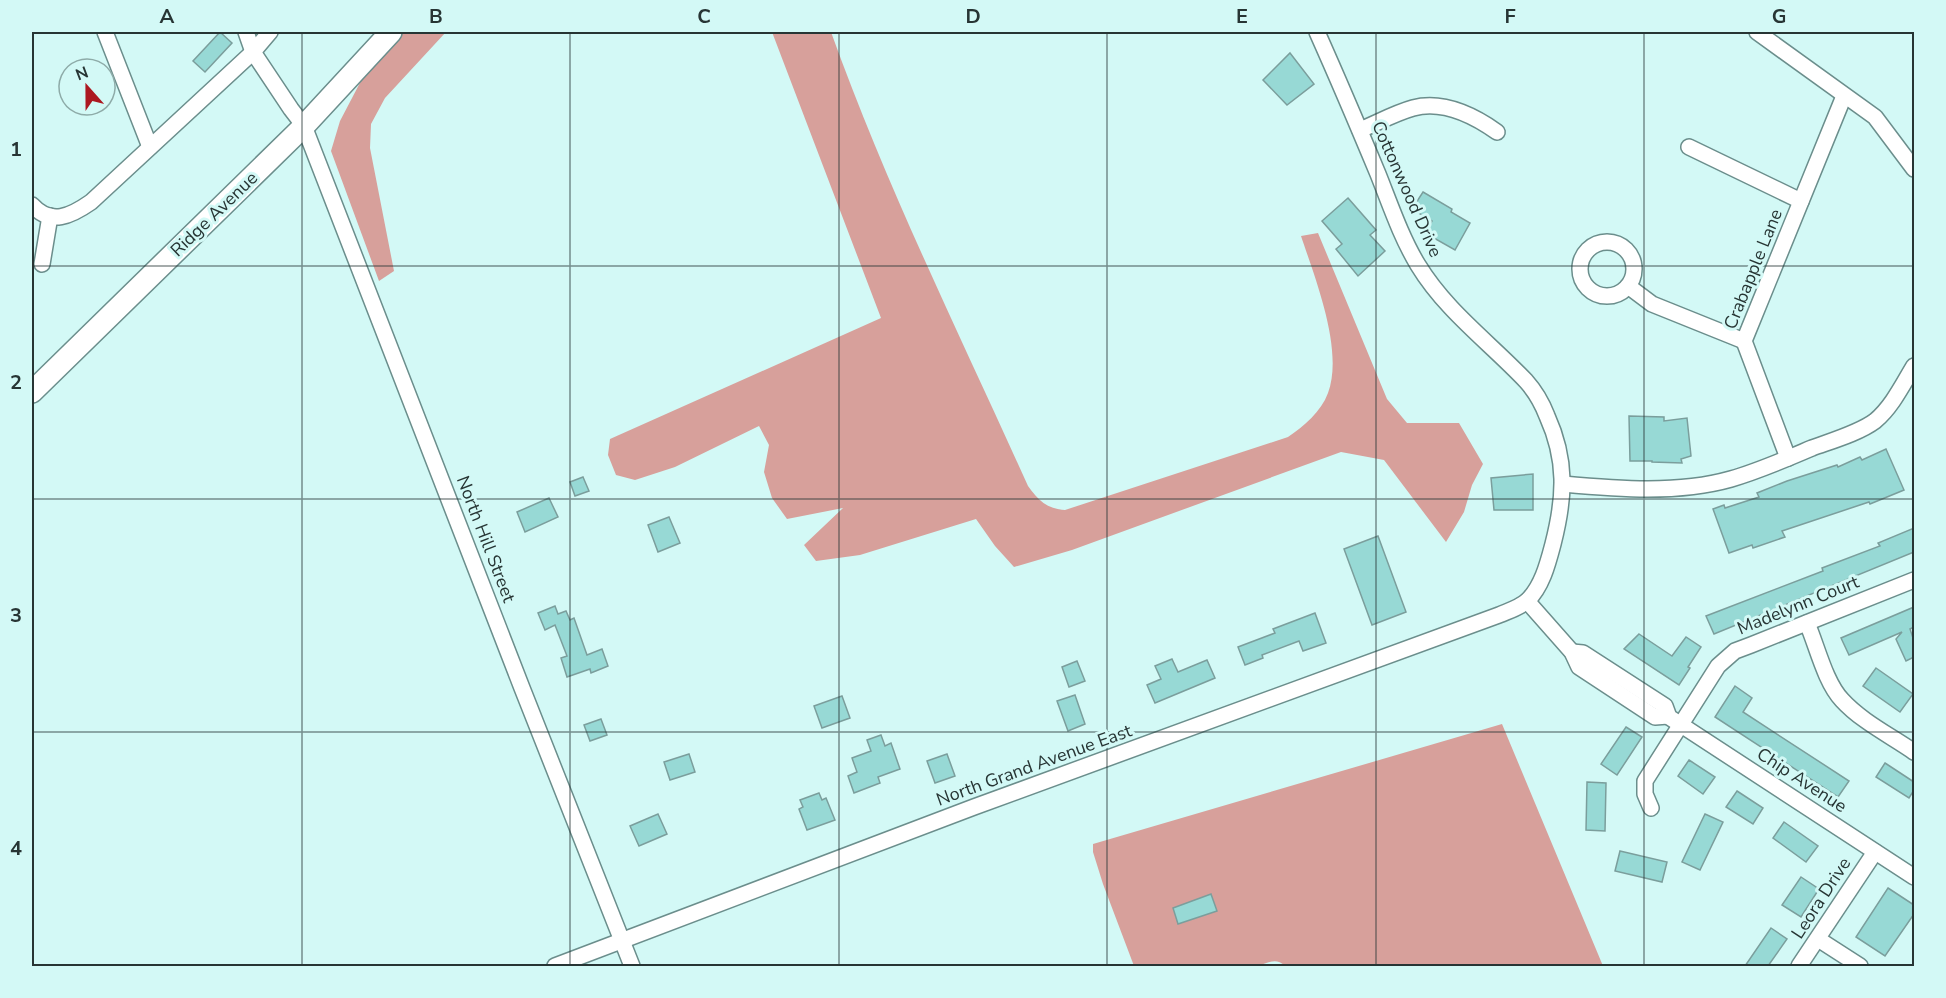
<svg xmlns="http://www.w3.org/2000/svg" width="1946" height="998" font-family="'Nunito Sans',sans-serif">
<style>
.forest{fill:#d7a09b}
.building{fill:#97d9d5;stroke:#7b9e9c;stroke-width:1.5}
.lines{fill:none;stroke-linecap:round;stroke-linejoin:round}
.street-casing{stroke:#6b8e8c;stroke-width:18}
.secondary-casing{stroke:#6b8e8c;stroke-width:24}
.street{stroke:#fff;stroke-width:15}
.secondary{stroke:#fff;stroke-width:21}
.grid{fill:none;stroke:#273534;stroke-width:1.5;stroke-opacity:0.55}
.labels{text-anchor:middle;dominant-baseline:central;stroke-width:6;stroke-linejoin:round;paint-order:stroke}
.street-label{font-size:18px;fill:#273534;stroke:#d3f9f6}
.neatline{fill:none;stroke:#273534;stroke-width:2}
.grid-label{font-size:20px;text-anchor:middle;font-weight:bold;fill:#273534}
</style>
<rect width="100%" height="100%" fill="#d3f9f6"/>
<!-- forest -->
<g class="forest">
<polygon points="404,32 446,32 385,98 371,124 370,148 394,271 379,281 331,151 340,121 363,77"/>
<path d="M772 32H831C887 188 960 335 1028 486 1038 500 1047 509 1065 510L1288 437C1304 426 1321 412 1328 393 1344 350 1315 278 1301 236L1318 233 1387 399 1407 423H1459L1483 464 1472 485 1464 512 1446 542 1384 460 1341 452 1072 550 1014 567 995 546 976 519 860 555 816 561 804 545 843 508 787 519 772 498 764 472 769 445 759 426 675 467 635 480 616 475 608 455 610 439 881 318Z"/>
<path d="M1502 724 1603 966H1285C1276 957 1268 963 1257 966H1134L1103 884 1093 852V844Z"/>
</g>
<!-- building -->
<g class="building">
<polygon points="220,32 232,43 205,72 193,61"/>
<polygon points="1290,53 1314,84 1287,105 1263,80"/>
<polygon points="1423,192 1452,209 1451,212 1470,223 1455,250 1425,233 1432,221 1412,209"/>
<polygon points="1348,198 1376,230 1370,235 1385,251 1358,276 1336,249 1342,244 1322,221"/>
<polygon points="1629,416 1664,417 1664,421 1687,418 1691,456 1681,459 1682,463 1652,462 1652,461 1630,461"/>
<polygon points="1886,449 1904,490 1870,504 1869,502 1782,531 1785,537 1753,548 1752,545 1729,553 1713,509 1724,505 1725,508 1759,497 1757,493 1787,481 1837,465 1838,467 1860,457 1862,460"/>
<polygon points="1533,474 1533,510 1494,510 1491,478"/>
<polygon points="583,477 589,491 575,496 570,482"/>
<polygon points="549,498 558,517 525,532 517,512"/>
<polygon points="669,517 680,543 658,552 648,525"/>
<polygon points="1914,528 1914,552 1714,634 1706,616 1823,571 1822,568 1880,546 1878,543"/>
<polygon points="1378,536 1406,612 1372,625 1344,549"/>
<polygon points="555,606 558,614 566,611 570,620 574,618 587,655 602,649 608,666 591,673 590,669 567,677 561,658 567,656 555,625 545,630 538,613"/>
<polygon points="1914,607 1914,627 1910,629 1914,641 1914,657 1906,661 1896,639 1902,632 1849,655 1841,638"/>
<polygon points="1315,613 1326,643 1303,651 1299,641 1262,655 1263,658 1245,665 1238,647 1275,633 1273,629"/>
<polygon points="1639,634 1672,656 1686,637 1701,647 1688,667 1690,668 1679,685 1624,649"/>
<polygon points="1172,659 1178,672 1207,660 1215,678 1155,703 1147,685 1161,679 1155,666"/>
<polygon points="1077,661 1085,681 1069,687 1062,667"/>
<polygon points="1876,668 1913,694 1900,712 1863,686"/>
<polygon points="1735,686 1752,698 1743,712 1849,781 1838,797 1715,717"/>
<polygon points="1075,695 1085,724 1068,731 1057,701"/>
<polygon points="842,696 850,718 822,728 814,706"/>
<polygon points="601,719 607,735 590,741 584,725"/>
<polygon points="1626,727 1642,737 1617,775 1601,764"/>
<polygon points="881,735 885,746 891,743 900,769 878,777 880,783 854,793 848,776 857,772 852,758 871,751 867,740"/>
<polygon points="689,754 695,772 670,780 664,762"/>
<polygon points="947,754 955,776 935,783 927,761"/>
<polygon points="1689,760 1715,777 1703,794 1678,776"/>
<polygon points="1885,763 1914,782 1914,790 1909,798 1876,777"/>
<polygon points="1587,782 1606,783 1605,831 1586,830"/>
<polygon points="1737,791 1763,808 1753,824 1726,807"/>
<polygon points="819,793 822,800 826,798 835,820 807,830 799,809 803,807 800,800"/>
<polygon points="658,814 667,834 639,846 630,826"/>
<polygon points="1705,814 1723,822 1700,870 1682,862"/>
<polygon points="1784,822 1818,846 1806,862 1773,838"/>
<polygon points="1620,851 1667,862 1662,882 1615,871"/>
<polygon points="1801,877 1819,889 1801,917 1782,905"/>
<polygon points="1888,888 1914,905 1914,914 1885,956 1856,937"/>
<polygon points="1211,894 1217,911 1178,924 1173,908"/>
<polygon points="1771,928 1787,939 1768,966 1745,966"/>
</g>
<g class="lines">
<defs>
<g id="street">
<polyline points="105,32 150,147"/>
<polyline points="246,32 253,52 291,109 304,126 522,688 632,966"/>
<polyline points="1757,32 1875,117 1914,169"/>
<path d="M1360 130C1377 123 1395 113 1413 108 1443 100 1473 115 1497 132"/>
<polyline points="1689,147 1801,201"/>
<path d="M32 205C51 226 71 216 91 202L253 52 270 32"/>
<circle cx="1607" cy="269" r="27"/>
<polyline points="42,264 50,216"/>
<polyline points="1628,286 1652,304 1744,341"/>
<polyline points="1788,458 1744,341 1844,96"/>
<path d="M1563 484C1618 489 1678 494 1731 479 1759 471 1786 459 1812 448 1831 441 1859 433 1875 421 1892 407 1903 384 1914 366"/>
<polyline points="1527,601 1572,652 1579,667 1655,717 1668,716"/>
<path d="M1807 623C1817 646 1825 682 1842 700 1861 721 1891 736 1914 752"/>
<polyline points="1572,652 1583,653 1665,706 1669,717 1914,877"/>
<polyline points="1651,808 1645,794 1645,781 1718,666 1735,651 1751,645 1914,580"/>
<polyline points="1818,939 1860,966"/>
<path d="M555 966 974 807 1499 615C1508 611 1519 608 1527 601 1542 587 1548 563 1553 544 1565 497 1567 460 1547 416 1542 403 1535 391 1526 381 1489 342 1446 311 1418 265 1401 237 1390 204 1378 174 1358 126 1338 79 1317 32"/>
<polyline points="1799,966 1875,852"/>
</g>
<polyline id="secondary" points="32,392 304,126 391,32"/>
</defs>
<!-- street casing -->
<use href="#street" class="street-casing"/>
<!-- secondary casing -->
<use href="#secondary" class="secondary-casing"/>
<!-- street -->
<use href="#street" class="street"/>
<!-- secondary -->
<use href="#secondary" class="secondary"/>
</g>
<!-- grid -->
<path class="grid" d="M302 32V966M570 32V966M839 32V966M1107 32V966M1376 32V966M1644 32V966M32 266H1914M32 499H1914M32 732H1914"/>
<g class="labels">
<!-- street labels -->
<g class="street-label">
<text transform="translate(1407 189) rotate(66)">Cottonwood Drive</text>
<text transform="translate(214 214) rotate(-44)">Ridge Avenue</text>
<text transform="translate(1753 269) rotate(-68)">Crabapple Lane</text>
<text transform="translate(486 539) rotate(69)">North Hill Street</text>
<text transform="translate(1798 605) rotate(-22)">Madelynn Court</text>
<text transform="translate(1034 765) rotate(-20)">North Grand Avenue East</text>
<text transform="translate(1802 780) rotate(33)">Chip Avenue</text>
<text transform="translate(1821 898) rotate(-57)">Leora Drive</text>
</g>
</g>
<!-- border -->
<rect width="1946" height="998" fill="none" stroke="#d3f9f6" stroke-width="66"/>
<!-- north arrow -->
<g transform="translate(87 87) rotate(339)"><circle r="28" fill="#d3f9f6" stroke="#8eaba8" stroke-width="1.5"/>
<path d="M0-4.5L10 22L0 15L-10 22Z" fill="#ac1821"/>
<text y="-9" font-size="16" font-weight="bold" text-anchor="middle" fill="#273534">N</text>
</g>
<rect x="33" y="33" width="1880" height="932" class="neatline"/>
<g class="grid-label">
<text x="167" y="23">A</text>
<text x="436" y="23">B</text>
<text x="704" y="23">C</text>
<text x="973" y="23">D</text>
<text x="1242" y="23">E</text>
<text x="1510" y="23">F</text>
<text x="1779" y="23">G</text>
<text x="16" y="156">1</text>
<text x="16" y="389">2</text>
<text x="16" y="622">3</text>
<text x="16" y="855">4</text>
</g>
</svg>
